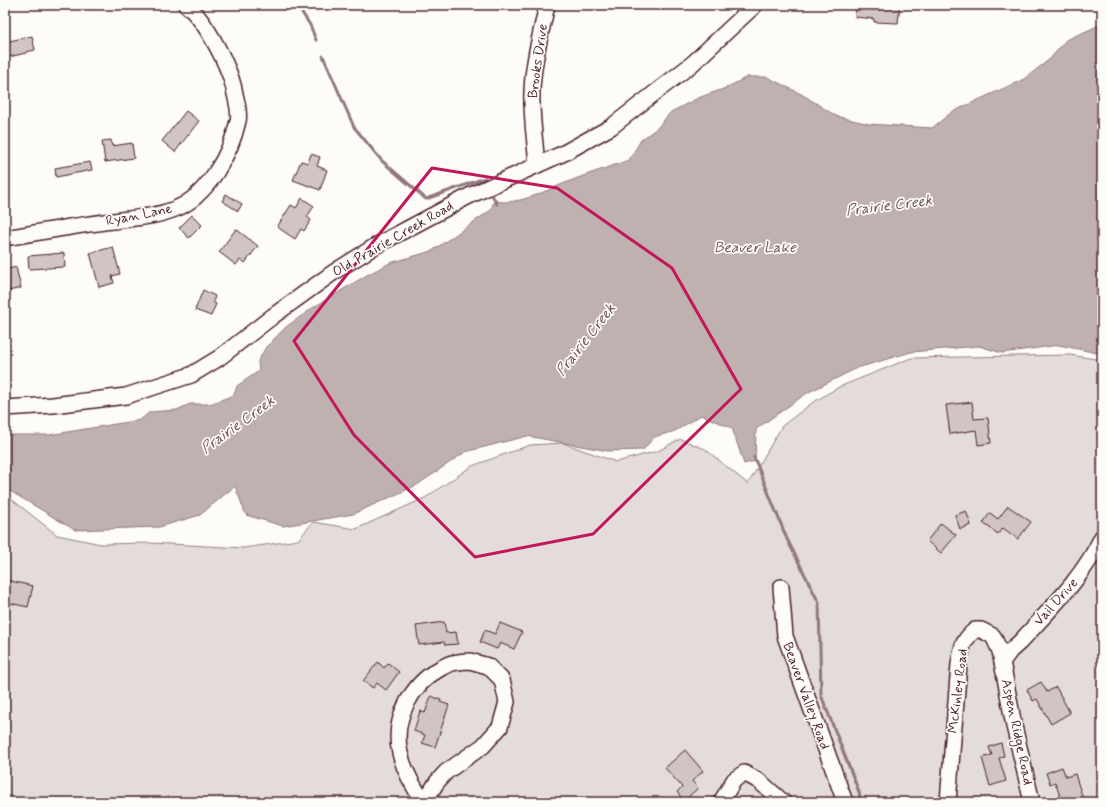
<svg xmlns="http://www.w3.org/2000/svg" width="1107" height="807" font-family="Mynerve,sans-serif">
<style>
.green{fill:#e3dcda;stroke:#967e82}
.water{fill:#c0b1b1;stroke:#91777b}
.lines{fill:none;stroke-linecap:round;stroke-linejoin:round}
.stream{stroke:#91777b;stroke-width:3}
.building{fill:#d0c5c4;stroke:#4a1f2b}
.minor-casing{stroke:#4a1f2b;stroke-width:18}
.minor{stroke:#fdfcf7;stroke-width:15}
.marked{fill:none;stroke:#c2185b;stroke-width:3;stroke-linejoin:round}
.labels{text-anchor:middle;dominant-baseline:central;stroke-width:3.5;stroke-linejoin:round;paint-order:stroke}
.street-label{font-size:14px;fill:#4a1f2b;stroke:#fdfcf7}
.water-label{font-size:15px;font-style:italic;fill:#73525a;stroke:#fdfcf7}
</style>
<rect width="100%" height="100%" fill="#fdfcf7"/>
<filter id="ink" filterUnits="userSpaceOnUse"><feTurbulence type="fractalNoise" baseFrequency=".025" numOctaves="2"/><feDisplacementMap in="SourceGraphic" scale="8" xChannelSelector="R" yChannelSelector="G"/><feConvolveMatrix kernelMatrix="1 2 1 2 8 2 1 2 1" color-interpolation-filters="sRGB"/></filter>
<g filter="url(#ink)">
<!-- green -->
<polygon class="green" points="1070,355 1102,360 1102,802 5,802 5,494 57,535 101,544 150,543 244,548 298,540 313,522 356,529 425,498 472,466 530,445 563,443 616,462 658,451 680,439 705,449 748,484 782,426 812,403 839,387 911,358"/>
<!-- water -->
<path class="water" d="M1102 24V354L1059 345 1002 353 979 346 911 352 857 368 807 393 756 429 755 461 744 464 732 428 701 415 675 431 654 437 643 450 608 451 527 436 465 452 417 485 353 514 283 526 246 515 235 486 200 515 159 527 75 530 5 488V435H49L140 420 150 412 177 410 190 404H210L234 395 237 386 259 371 258 361 266 347 286 327 314 307 367 275 390 263 432 251 491 210 494 201C520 206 546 190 570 181 590 173 610 167 629 160L641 140 657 128 671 112 698 98 726 88 747 77H767L803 95 836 116 869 124 932 128 952 112 1024 79 1050 59 1066 40Z"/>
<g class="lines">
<!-- stream -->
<g class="stream">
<polyline points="297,5 310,25 316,40"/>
<polyline points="323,56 354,127 382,161 426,199 485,178 485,179"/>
<polyline points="492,195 497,204"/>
<polyline points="754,457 787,539 819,603 821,695 859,792 861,802"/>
</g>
</g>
<!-- building -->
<g class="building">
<polygon points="856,5 900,5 898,23 874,22 874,19 855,17"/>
<polygon points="32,36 35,50 26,52 26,53 5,58 5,42"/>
<polygon points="186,111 199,121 175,152 162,141"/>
<polygon points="111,140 112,146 132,143 134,158 105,162 102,141"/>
<polygon points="311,154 320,157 317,166 327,170 320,190 293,180 301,161 308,163"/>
<polygon points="90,162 92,170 56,177 55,168"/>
<polygon points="226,194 242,204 238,211 222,201"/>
<polygon points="302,198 314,206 307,217 311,220 304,231 301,229 295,239 277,227 291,205 296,208"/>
<polygon points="192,215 202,225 189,238 179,228"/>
<polygon points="236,229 258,246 245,263 240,260 236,265 219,252"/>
<polygon points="113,247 120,274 112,276 114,283 99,287 90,253"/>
<polygon points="64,253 65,267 29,269 28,256"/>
<polygon points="16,267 21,288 9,291 5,276 5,270"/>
<polygon points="203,290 215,296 213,302 216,304 211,316 195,310"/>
<polygon points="972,402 974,419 988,418 991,443 978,445 976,430 950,434 946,405"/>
<polygon points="1008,506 1031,522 1018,539 1003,528 998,534 983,523 990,513 998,519"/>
<polygon points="966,511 971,525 960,529 955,515"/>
<polygon points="941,523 956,535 941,553 927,541"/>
<polygon points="6,580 33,586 28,607 5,602"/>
<polygon points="444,622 446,633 456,632 458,644 445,645 444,642 419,645 416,626"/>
<polygon points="500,623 522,632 514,649 500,643 497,649 480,642 485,630 495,634"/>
<polygon points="378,662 384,668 388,663 399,672 386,690 377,683 373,688 363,681"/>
<polygon points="1041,682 1047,692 1056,687 1070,713 1051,724 1037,699 1033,701 1027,690"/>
<polygon points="431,696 441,700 440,702 449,705 435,747 422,743 425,735 414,731 420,711 425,713"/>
<polygon points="1001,743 1004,756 999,758 1006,781 990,786 982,758 992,755 989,747"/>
<polygon points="685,750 703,771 692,781 698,788 684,801 677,792 682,787 665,768"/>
<polygon points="1062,767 1066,777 1075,774 1084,802 1062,802 1055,782 1050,784 1046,773"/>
</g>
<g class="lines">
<defs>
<g id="minor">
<path d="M537 165C535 141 531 116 532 91 533 62 541 33 547 5"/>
<path d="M5 238C41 232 77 225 113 221 134 218 155 217 175 209 207 197 231 153 238 121 240 113 237 102 235 94 231 69 206 20 186 5"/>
<polyline points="5,408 53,405 126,396 191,375 219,358 273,316 334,272 377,245 469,196 564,153 611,127 692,64 755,5"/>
<polyline points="781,587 785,636 845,802"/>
<path d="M470 661 488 666 502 680 507 702 500 727 483 746 446 772 437 782 424 802C414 788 404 770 400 753 392 720 411 684 441 668 444 667 448 664 452 663 457 662 464 661 470 661Z"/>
<path d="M1002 662 1010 651 1020 642C1050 609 1083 578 1102 537"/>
<polyline points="721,802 734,780 744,773 759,781 783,802"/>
<path d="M948 802 959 664C962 647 962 641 975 630H981L993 636 1000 651 1014 726 1032 802"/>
</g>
</defs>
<!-- minor casing -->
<use href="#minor" class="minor-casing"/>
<!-- minor -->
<use href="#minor" class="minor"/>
</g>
</g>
<!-- marked area -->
<path class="marked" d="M432 168 557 188 672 268 741 389 593 534 475 557 354 435 294 341Z"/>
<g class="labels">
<!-- street labels -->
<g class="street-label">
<text transform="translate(538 61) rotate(-82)">Brooks Drive</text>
<text transform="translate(139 215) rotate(-11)">Ryan Lane</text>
<text transform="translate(393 239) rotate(-30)">Old Prairie Creek Road</text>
<text transform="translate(1056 602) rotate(-48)">Vail Drive</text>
<text transform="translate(958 691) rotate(-83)">McKinley Road</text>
<text transform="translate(806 696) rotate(70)">Beaver Valley Road</text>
<text transform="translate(1017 732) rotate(78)">Aspen Ridge Road</text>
</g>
<!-- water labels -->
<g class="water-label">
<text transform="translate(889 206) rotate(-7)">Prairie Creek</text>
<text x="755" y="248">Beaver Lake</text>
<text transform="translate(586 340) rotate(-52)">Prairie Creek</text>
<text transform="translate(238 425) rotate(-36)">Prairie Creek</text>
</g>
</g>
<!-- margin -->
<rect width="1107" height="807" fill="none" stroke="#fdfcf7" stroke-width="20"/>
<rect x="10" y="10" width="1087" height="787" fill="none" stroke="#4a1f2b" stroke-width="1.5" filter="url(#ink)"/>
</svg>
